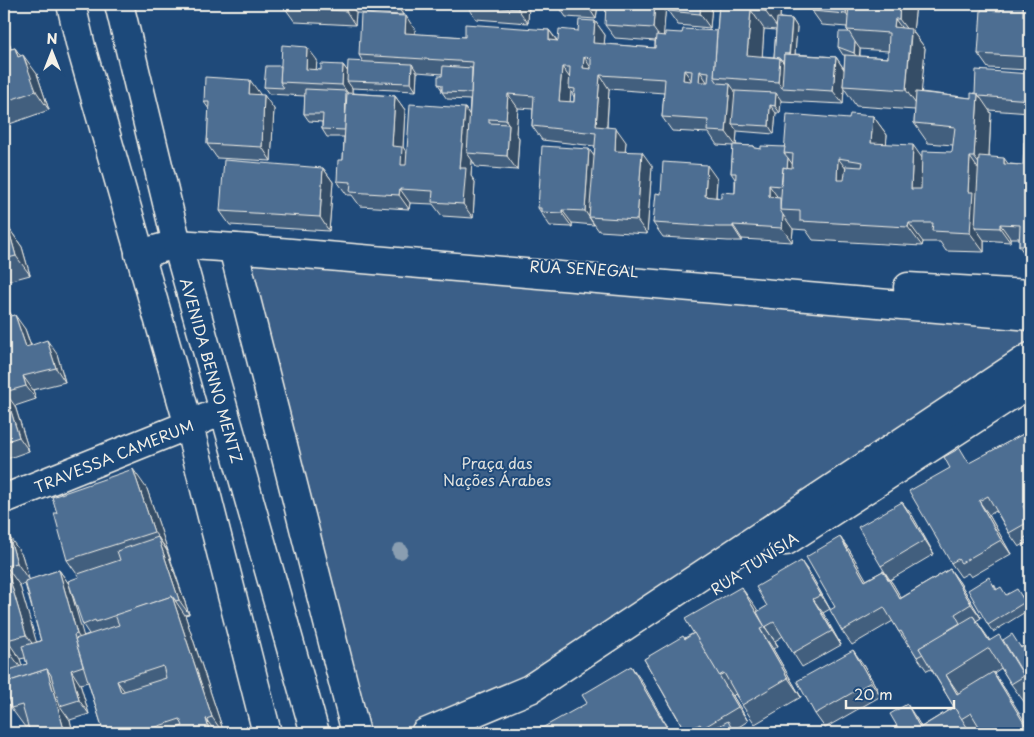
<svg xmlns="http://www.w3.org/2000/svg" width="1034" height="737" font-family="'Playpen Sans',sans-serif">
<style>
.green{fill:#3a5f88;stroke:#97a8b8}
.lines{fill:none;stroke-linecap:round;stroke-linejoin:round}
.street-casing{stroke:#f4f1e8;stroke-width:31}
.secondary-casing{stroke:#f4f1e8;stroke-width:31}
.street{stroke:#1f4a7a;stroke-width:28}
.secondary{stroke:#1f4a7a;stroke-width:28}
.tree{fill:#8a9eb1}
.wall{fill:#425f7e;stroke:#f4f1e8;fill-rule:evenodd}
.shaded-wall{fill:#364d66;stroke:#f4f1e8}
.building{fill:#4d6e92;stroke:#f4f1e8;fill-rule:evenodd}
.labels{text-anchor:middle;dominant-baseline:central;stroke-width:4;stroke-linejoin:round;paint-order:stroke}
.street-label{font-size:15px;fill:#f4f1e8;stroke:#1f4a7a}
.park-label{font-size:15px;fill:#e1e2de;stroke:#1f4a7a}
</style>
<rect width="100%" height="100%" fill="#1f4a7a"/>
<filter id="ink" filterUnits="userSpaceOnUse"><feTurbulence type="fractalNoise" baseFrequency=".02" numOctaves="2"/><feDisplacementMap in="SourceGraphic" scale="10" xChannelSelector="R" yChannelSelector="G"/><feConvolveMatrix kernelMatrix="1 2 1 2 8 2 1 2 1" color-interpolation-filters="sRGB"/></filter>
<g filter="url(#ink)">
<!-- green -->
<polygon class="green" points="233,248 1030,316 1030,357 530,689 425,733 356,733"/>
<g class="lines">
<defs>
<g id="street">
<polyline points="139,254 177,244 251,249"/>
<polyline points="908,287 1030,294"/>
<path id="s1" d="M4 499 223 411"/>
<polyline points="786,541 1030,383"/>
<polyline points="356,733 233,248 1030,316"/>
<polyline points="425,733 530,689 1030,357"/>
</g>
<g id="secondary">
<polyline points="71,4 81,47 189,426 267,733"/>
<path id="s2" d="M119 4 177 244 315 733"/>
</g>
</defs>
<!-- street casing -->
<use href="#street" class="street-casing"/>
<!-- secondary casing -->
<use href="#secondary" class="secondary-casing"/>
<!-- street -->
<use href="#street" class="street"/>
<!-- secondary -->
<use href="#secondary" class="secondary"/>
</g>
<!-- trees -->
<circle class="tree" cx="400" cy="551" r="8"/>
<!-- wall -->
<g class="wall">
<polygon points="285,4 404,4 403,15 356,13 355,25 295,22 285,8"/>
<polygon points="529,4 528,23 476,19 467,5"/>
<polygon points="557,4 598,4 596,19 566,17"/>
<path d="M666 4 663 36H665L682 33 717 31 719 4H781L780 18 792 19 797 27 795 54 836 57 844 69 845 55H843L838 47 849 32 847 30V27L822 25 812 11 916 4 913 32 925 48 921 92 971 98 975 94 1030 74V113L989 110 991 113 989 157 1009 164 1023 165 1030 142V260H1029L1019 246V238H1010V242L984 240V252L946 251 940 242H923L922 246 813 240 806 230 793 229 792 242 742 239V241H728L663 237 653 223 661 194 717 179 716 197 721 198 735 193V179L731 173 733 146 717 145 709 133 672 131 662 117 664 93 609 89 607 127 626 142 625 151 652 166 647 234 599 231 594 224V225L572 223V227L550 226 538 208 594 157 595 146 542 140 532 126 533 109 518 108 516 133 519 138 517 170 476 167 472 160 471 176 475 182 473 218 442 216 433 204 410 203 409 209 360 206 352 195H347L337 181 343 160 344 137H327L322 129V122L309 121 304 114 305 96 269 94 264 87 281 66 317 60 316 70H321L343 65 348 72 363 62 359 55 415 30V34L465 37 549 30 557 40 558 41 578 31 595 21 605 35 604 44 655 48V41L615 38 605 25ZM764 29 776 30 774 57 762 56ZM860 49 888 51V58L860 56ZM417 72 443 74 438 84 442 90V92L447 99 470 100 469 115 465 108 406 153 403 147 405 110 395 96 352 93V88L416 91ZM844 88 856 106 915 110 914 123 928 143 953 145 952 152 922 158 886 144 887 135 873 116 849 119 785 147 761 149 756 148 754 146 736 145 737 131 774 134 776 113H780L781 101 843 104ZM571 91 574 97V102H570Z"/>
<polygon points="669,4 714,4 714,5 712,5 710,28 678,25 668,11"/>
<polygon points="1030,4 1030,70 988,68 978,54 1001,11"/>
<polygon points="4,28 11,49 15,48 20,56 37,74 49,110 4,126"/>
<polygon points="260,94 274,109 271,161 217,158 207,144 209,109 204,102"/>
<polygon points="323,168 333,182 329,231 230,225 220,211"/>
<polygon points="4,227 8,227 22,247 30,275 4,282"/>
<polygon points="4,308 12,315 25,329 31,345 57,354 65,382 33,390 36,399 15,406 29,451 4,460"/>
<polygon points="1025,433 1030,440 1030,550 1026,543 1019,547 1009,533 996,511 989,515 1011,554 971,577 968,573 961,577 951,563 970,463"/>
<path d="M147 489 189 614 185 615 224 733H104L88 682 80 684 89 714 70 720 73 733H30L28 726 25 727 11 708 10 705 4 707V537L22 555 29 580 59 570 69 584 83 636 89 634 83 625 79 577 67 560ZM25 584 41 641 36 642 20 586ZM25 658 27 664 22 666 20 659Z"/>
<polygon points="912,515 934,554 890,580 881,566"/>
<polygon points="840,537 850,551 866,580 883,571 893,584 901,598 950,569 960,583 981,618 976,621 990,641 1003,640 1022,647 1030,642 1030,700 1025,703 1011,684 1001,668 994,673 1006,691 982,733 883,733 916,718 921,727 954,707 931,669 927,671 917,657 910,645 909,646 899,632 893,621 852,645 842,631 835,607"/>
<polygon points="811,575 830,609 823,613 841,645 802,667 793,653 783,636 775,641 778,646 773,649 801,697 755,724 742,705 735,694 733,696 748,721 734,730 736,733 686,733 644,659 694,633 741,587 758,612 767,606"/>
<polygon points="994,584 997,590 1006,595 1022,596 1030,609 993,632 988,625"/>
<polygon points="863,664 881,696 825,728 815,714"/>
</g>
<!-- shaded-wall -->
<g class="shaded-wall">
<polygon points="346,4 350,4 356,13 355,25 346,11"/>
<polygon points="396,4 404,4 403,15"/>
<polygon points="518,4 529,4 528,23 518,9"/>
<polygon points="587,4 598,4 596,19 587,5"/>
<polygon points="655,4 666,4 663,42 653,28"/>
<polygon points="701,4 711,4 712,5 710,28 700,14"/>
<polygon points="766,4 781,4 779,30 765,11"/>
<polygon points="847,4 857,4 856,28 846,14"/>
<polygon points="900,4 916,4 913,32 925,48 920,110 906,90 911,35 899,19"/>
<polygon points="1023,4 1030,4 1030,27 1023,16"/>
<polygon points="751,10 764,29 761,75 747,55"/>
<polygon points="406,16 415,30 414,47 405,33"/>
<polygon points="792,19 797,27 794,68 789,61"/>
<polygon points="895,19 909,38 894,27"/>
<polygon points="595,21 605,35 603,57 593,43"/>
<polygon points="4,28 13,55 4,42"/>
<polygon points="549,30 559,44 549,40"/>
<polygon points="855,42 860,49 859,60 854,53"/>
<polygon points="307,47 317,60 315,83 306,69"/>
<polygon points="15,48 27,65 23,55 37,74 49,110 36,91 18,57"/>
<polygon points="584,57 593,71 583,68"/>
<polygon points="836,57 845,71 843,86 844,88 843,104 833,91"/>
<polygon points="780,58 793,77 782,88 778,82"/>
<polygon points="412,64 417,72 416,91 411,83"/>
<polygon points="343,65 353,79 347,81 352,88 352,99 342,85"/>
<polygon points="562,67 572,81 569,88 571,91 569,115 559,101"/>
<polygon points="684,70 694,84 683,80"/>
<polygon points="700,71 709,85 699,82"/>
<polygon points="600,75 609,89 606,140 596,126"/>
<polygon points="250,80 260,94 258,107 249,94"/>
<polygon points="730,84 740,98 732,124 737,131 736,146 726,132"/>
<polygon points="776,93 781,100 780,113 775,106"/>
<polygon points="508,94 518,108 516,133 519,138 517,170 507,156 509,125 506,120"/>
<polygon points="978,94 991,113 988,176 974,157"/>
<polygon points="264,95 274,109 271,161 262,147"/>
<polygon points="395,96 405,110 403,147 412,161 411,179 401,165 392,146"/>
<polygon points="770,105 776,113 774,134 769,126"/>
<polygon points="465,108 474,122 467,153 472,160 471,176 475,182 473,218 463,204 460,168"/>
<polygon points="873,116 887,135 885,162 871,143"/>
<polygon points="616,128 626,142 624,165 615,151"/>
<polygon points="913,145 927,165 924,209 911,189"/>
<polygon points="589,149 599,163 589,217 594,224 594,225 585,211"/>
<polygon points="642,152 652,166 647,234 637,220"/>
<polygon points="970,157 983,176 975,227 984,240 984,252 970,233 968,192"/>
<polygon points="788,158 798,172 785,186"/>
<polygon points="838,158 852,177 850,199 837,180"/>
<polygon points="1004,158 1014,172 1004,164"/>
<polygon points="707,165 717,179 715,210 705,196"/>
<polygon points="323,168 333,182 329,231 320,217"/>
<polygon points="769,185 779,199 769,197"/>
<polygon points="400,189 410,203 409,209 399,195"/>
<polygon points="562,210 572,223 572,227 562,213"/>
<polygon points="783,215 793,229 792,242 782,228"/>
<polygon points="909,223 923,242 922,246 908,227"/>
<polygon points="1000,224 1010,238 1010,242 1000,228"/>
<polygon points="733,225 742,239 742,241 733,227"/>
<polygon points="8,227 22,247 30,275 16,256"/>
<polygon points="6,307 16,321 10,316"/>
<polygon points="15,315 25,329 36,361 26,347"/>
<polygon points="47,340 57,354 65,382 56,368"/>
<polygon points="23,376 33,390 36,399 26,386"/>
<polygon points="5,392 15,406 29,451 19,437"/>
<polygon points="133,469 147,489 168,551 154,532"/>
<polygon points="979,501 989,515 1011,554 1001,540"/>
<polygon points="902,502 912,515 934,554 925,540"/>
<polygon points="9,536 22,555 30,582 17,563"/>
<polygon points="158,537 167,551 189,614 179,600"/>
<polygon points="840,537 850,551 875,595 865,581"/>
<polygon points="801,561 811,575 830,609 821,595"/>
<polygon points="6,566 20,586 40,654 26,635"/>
<polygon points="950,569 960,583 981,618 971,604"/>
<polygon points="59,570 69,584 87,648 77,634"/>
<polygon points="883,571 893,584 910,613 900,599"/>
<polygon points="741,587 755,606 767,626 765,627 778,646 765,627"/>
<polygon points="172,596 185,615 224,733 223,733 212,717"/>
<polygon points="813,599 823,613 841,645 832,631"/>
<polygon points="973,616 987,636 1002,661 989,641"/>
<polygon points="760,629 773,649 801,697 788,678"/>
<polygon points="7,640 20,659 24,672 10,653"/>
<polygon points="853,650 863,664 881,696 871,682"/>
<polygon points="631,666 641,680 671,733 670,733"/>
<polygon points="47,669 61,689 60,706 70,720 73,733 65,733"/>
<polygon points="71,670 80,684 89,714 79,700"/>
<polygon points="993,672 1006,691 1030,730 1030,733"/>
<polygon points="946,675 959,694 957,694"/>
<polygon points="117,681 131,700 121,692"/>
<polygon points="724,684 733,696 748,721 738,707"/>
<polygon points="907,704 916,718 925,733 920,728"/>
<polygon points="206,719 216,733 210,733"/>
</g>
<!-- building -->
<g class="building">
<polygon points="285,4 346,4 346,11 285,8"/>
<polygon points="467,4 518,4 518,9 467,5"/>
<polygon points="567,4 587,4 587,5"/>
<polygon points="606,4 655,4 653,28 605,25"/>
<polygon points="669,4 701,4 700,14 668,11"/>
<polygon points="719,4 766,4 765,11 751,10 747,55 780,58 778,82 714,77"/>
<polygon points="812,4 847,4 846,14 812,11"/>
<polygon points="849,4 900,4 899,19 895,19 894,27 911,29 906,90 843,86 845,55 888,58 889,33 847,30"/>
<polygon points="1002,4 1023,4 1023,16 1030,17 1030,57 978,54 981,10 1001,11"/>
<path d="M361 14 406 16 405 33 465 37V24L549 30V40L558 41 559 29 578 31 579 20 595 21 593 43 655 48 656 35 665 36V32L682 33 683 29 717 31 714 77 718 83 730 84 726 132 707 131 708 120 662 117 665 79 600 75 596 126 616 128 615 151 642 152 637 220 589 217 596 133 532 126 534 96 508 94 506 120 489 119V123L509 124 507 156 467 153 473 62 359 55ZM584 57 591 58V69L583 68ZM562 67H570L569 88 575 89 574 102 559 101ZM684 70 692 71 691 81 683 80ZM700 71 709 72 708 82H699Z"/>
<polygon points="777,18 792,19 789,54 784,54 784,60 781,60 780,58 774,57"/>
<polygon points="839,32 849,32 855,42 854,53 838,47"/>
<polygon points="282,45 307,47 306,69 321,70 321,64 343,65 342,85 280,82"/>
<polygon points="15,48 18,57 23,55 36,91 4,102 4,51"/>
<polygon points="784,54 836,57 833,91 782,88"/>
<polygon points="348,61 412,64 411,83 347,81"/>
<polygon points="266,66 281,66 280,82 284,88 264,87"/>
<polygon points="443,66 472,68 471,93 442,92 442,85 438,84 438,76 442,76"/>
<polygon points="976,70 1030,74 1030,100 979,96 978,94 975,94"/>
<polygon points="205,77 250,80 249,94 264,95 262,147 207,144 209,102 204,102"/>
<polygon points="305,89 346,91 345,130 322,129 323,114 304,114"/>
<polygon points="735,91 776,93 775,106 770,105 769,126 732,124"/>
<path d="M916 92 971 98V93L978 94 974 157H970L968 192H973L970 233 932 231 933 223H909L908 227 800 221V211L780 210 783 167 792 168 793 154 784 153 787 114 849 119 850 114 873 116 871 143 913 145 911 189H921L922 151 952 152 955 127 914 123ZM838 158 863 162 862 167 846 166 844 180H837Z"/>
<polygon points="347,93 395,96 392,146 402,147 401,165 406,165 410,104 465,108 460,168 466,168 463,204 432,202 433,191 400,189 399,195 350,192 351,182 337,181 338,160 343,160"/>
<polygon points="1024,142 1030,142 1030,246 1019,246 1020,225 1000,224 1000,228 975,227 979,156 1004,158 1004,164 1023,165"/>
<polygon points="733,145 754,146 754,148 761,149 761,146 785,147 784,153 788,158 787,168 783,167 781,186 769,185 769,197 780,198 780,210 783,215 782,228 733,225 733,227 718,227 653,223 656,193 661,194 663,162 707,165 705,196 721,198 721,192 735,193 736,173 731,173"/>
<polygon points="542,146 589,149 585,211 562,210 562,213 541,212 541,208 538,208"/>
<polygon points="224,160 323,168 320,217 220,211"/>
<polygon points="4,227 8,227 16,256 4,259"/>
<polygon points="6,307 10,316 15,315 26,347 47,340 56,368 23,376 26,386 5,392 19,437 4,442 4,308"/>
<polygon points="1025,433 1029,440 1030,440 1030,485 1025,488 1030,499 1030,502 1023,506 1030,521 1009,533 988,496 979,501 1001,540 961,563 958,559 951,563 909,491 950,468 944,457 960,448 969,463"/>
<polygon points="133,469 154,532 67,560 54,513 57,513 52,497"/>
<polygon points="902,502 925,540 881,566 858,527"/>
<polygon points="1030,535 1030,550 1024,538"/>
<polygon points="9,536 17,563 6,566 26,635 7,640 10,653 4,654 4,537"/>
<polygon points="158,537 179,600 176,601 172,596 96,622 95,620 83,625 68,581 79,577 78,574 120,560 117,551"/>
<polygon points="840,537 865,581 883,571 900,599 950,569 971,604 955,614 960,623 945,632 946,633 919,648 923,654 917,657 901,631 899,632 884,607 842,631 830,610 835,607 806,557"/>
<polygon points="801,561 821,595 813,599 832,631 793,653 774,622 765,627 757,612 767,606 756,587"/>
<polygon points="59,570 77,634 74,635 83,666 71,670 79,700 60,706 51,675 47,669 4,683 6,690 4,690 4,672 27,664 22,646 41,641 25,581"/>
<polygon points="989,577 996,590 1001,587 1006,595 1017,589 1025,602 988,625 968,590"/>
<polygon points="741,587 765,627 760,629 788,678 742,705 724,673 719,676 685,619"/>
<path d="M172 596 212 717 206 719 210 733H162L183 726 180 719 138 733H104L75 639 119 625 115 615ZM163 666 166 678 121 692 117 681Z"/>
<polygon points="973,616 989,641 999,635 1024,676 1011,684 989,648 946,675 957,694 993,672 1030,733 983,733 971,713 961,719 919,648"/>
<polygon points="694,633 738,707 703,728 700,724 686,732 644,659 683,636 685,639"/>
<polygon points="1012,634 1021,648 1030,642 1030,685 1003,640"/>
<polygon points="853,650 871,682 815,714 797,681"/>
<polygon points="631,666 670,733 533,733 587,703 582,695"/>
<polygon points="47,669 65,733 30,733 22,705 11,708 4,683"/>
<polygon points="907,704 920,728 954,707 971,733 901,733 890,714"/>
<polygon points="728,721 734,733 706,733"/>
<polygon points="508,726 512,733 496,733"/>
<polygon points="897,726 901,733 883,733"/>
<polygon points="750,728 753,733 740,733"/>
</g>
</g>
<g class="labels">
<!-- street labels -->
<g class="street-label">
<text transform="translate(584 268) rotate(3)">RUA SENEGAL</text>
<text stroke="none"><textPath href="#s2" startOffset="378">AVENIDA BENNO MENTZ</textPath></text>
<text stroke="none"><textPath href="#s1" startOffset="118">TRAVESSA CAMERUM</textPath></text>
<text transform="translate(754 563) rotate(-33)">RUA TUNÍSIA</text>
</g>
<!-- park labels -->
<g class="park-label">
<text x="497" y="462">Praça das<tspan x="497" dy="17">Nações Árabes</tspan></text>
</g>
</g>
<!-- margin -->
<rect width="1034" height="737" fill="none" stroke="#1f4a7a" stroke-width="20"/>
<rect x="10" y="10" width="1014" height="717" fill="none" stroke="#f4f1e8" stroke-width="2" filter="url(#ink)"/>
<!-- north arrow -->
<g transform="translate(52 52)" stroke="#1f4a7a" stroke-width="4" paint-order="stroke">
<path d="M0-4L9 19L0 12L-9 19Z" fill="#f4f1e8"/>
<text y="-8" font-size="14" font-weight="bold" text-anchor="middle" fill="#f4f1e8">N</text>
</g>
<!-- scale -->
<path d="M846 700v8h108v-8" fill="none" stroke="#f4f1e8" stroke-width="2.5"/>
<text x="854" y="700" font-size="15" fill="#f4f1e8" stroke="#1f4a7a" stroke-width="4" paint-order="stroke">20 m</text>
</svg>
